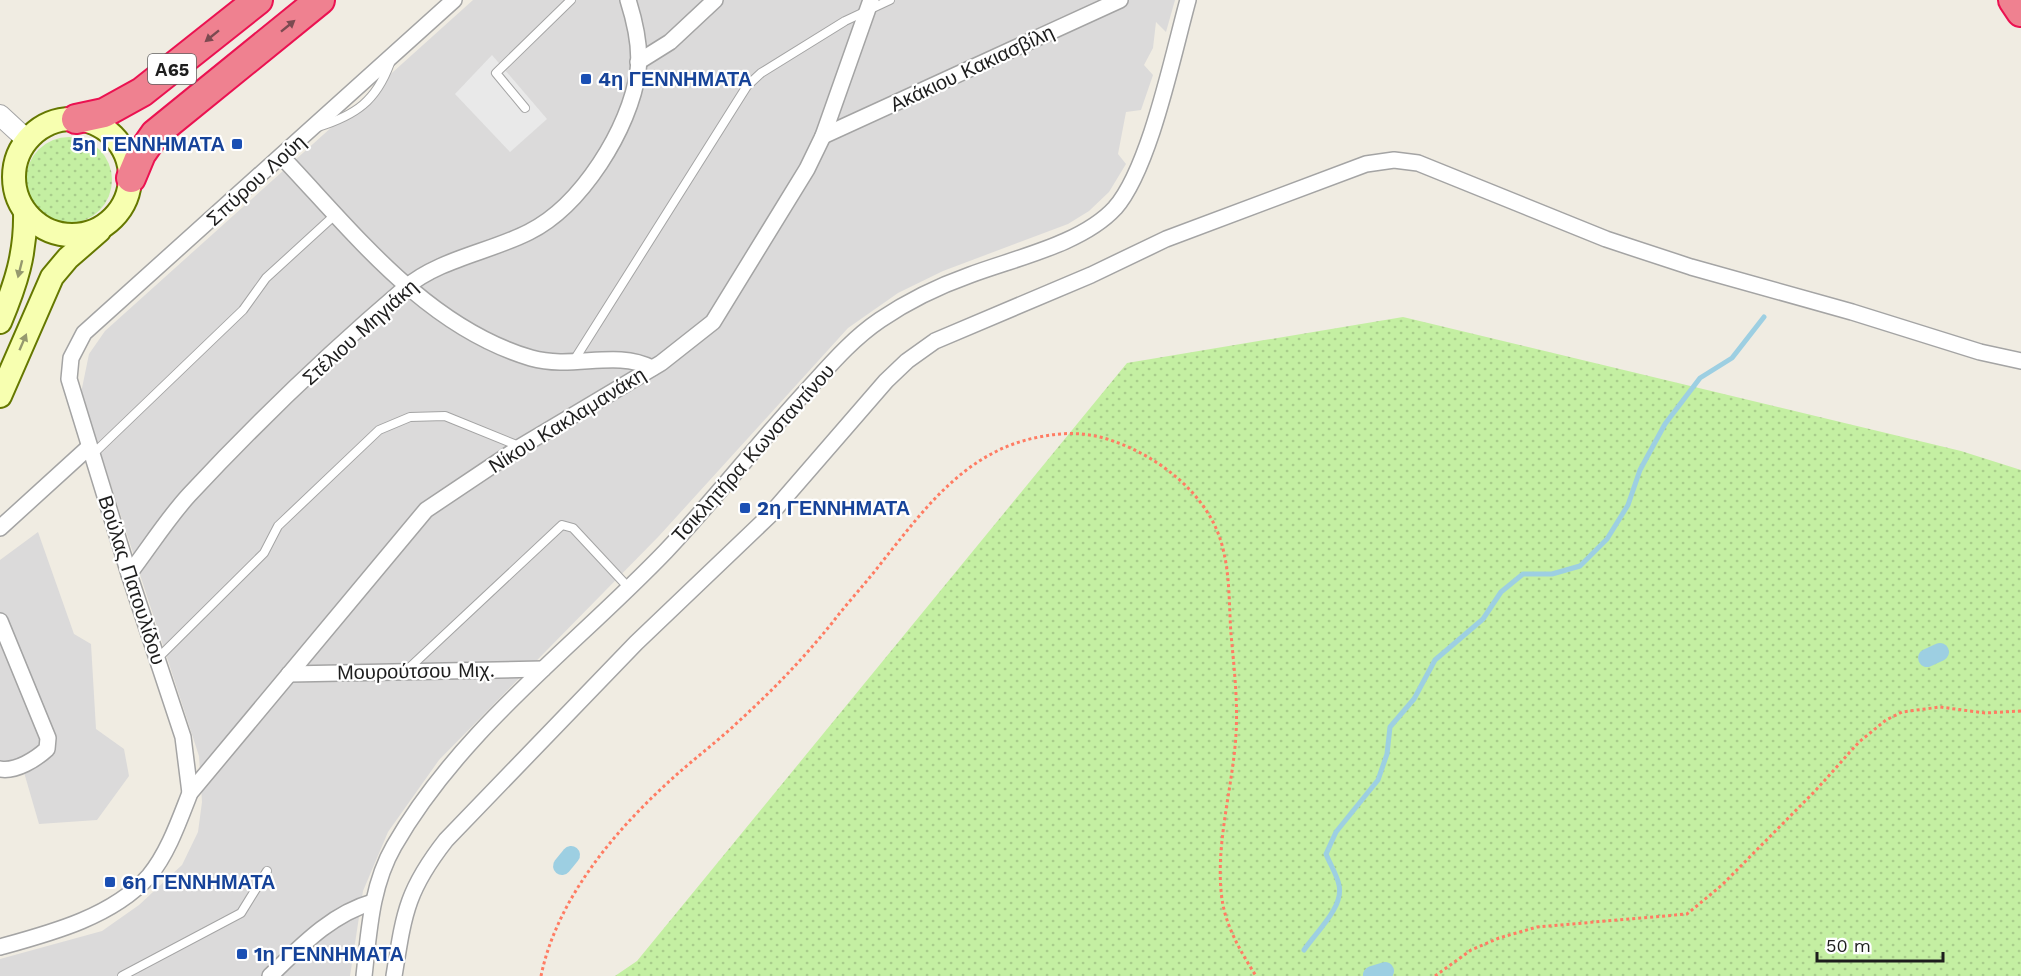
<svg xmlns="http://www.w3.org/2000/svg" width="2021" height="976" font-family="'Work Sans',sans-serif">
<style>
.residential{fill:#dbdada}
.grass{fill:url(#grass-dots)}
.parking{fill:#e9e9e9}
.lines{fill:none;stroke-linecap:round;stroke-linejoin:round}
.stream{stroke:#9dcfe2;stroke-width:5}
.canal{stroke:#9dcfe2;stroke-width:18}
.service-casing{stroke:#a4a4a4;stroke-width:10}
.minor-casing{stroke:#a4a4a4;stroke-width:18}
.tertiary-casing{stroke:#a4a4a4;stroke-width:22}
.secondary-casing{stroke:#657800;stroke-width:26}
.motorway-casing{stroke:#eb1251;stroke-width:32}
.path{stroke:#ff7c63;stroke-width:3;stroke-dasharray:3 3;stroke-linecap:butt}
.service{stroke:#fff;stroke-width:8}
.minor{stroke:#fff;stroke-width:15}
.tertiary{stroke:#fff;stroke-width:20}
.secondary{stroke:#f7ffb0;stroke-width:22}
.motorway{stroke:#ef8190;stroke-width:28}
.oneway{fill:#7b4a51}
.oneway2{fill:#95996e}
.transit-dot{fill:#1a4fb4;stroke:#fff;stroke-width:2}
.labels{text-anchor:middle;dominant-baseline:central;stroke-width:4.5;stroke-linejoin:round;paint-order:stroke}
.shield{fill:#fff;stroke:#616161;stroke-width:1.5}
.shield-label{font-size:18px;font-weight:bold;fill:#1d1d1d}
.street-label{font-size:20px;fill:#1d1d1d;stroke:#fff}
.transit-label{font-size:20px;font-weight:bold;fill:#164399;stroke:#fff;text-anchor:start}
</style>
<defs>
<pattern id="grass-dots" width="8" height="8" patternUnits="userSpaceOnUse" patternTransform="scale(1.5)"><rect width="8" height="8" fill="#c4efa2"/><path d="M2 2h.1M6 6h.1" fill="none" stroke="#a8cc8b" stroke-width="1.8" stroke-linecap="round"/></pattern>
</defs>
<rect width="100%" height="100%" fill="#f0ece2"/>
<!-- residential -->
<g class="residential">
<polygon points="473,0 1175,0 1166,32 1156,22 1153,48 1144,65 1153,75 1141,110 1126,112 1118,154 1126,164 1109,192 1089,211 1068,224 943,271 898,293 848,328 659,536 439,760 388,832 363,891 350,976 0,976 0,959 102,931 139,905 182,865 198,832 202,802 199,756 81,393 89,354 105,331"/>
<polygon points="38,532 74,634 91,644 96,729 124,749 129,776 97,820 39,824 21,762 0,768 0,560"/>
</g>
<!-- grass -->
<g class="grass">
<circle cx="69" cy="180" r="43"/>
<polygon points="1403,317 1961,451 2021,470 2021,976 615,976 637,961 1127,363"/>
</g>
<!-- parking -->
<polygon class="parking" points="492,55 547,119 510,152 455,94"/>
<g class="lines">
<!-- stream -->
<path class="stream" d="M1304 950C1317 931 1344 907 1339 885 1337 875 1330 864 1326 854L1336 832 1378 780 1387 754 1390 727 1414 699 1435 660 1483 619 1501 592 1523 574H1552L1580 566 1607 539 1628 505 1640 470 1665 424 1700 378 1732 358 1764 317"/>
<!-- canal -->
<g class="canal">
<polyline points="1927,658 1940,652"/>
<polyline points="562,866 571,855"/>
<polyline points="1372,975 1385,971"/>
</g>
<defs>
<g id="service">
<polyline points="525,108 496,73 571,0"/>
<path d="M318 127C356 115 376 101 390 63"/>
<polyline points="573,362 747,86 761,73 845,21 890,0"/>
<polyline points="93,454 243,310 266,278 336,214"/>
<polyline points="157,659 264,553 278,526 379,430 410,417 445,416 519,446"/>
<polyline points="407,670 562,525 573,528 628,587"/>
<polyline points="122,976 241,913 267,871"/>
</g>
<g id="minor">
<polyline points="638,62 670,42 715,0"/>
<polyline points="823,136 1120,0"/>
<path d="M282 157C354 233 426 327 531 358 574 370 615 349 652 368"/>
<polyline points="0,528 89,447"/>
<path d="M129 574C149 548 167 519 189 495 257 422 330 352 405 288 439 259 490 252 529 232 581 206 630 129 638 71 641 48 635 22 628 0"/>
<path d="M0 621 48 738 47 749C36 759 16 772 0 769"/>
<polyline points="289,674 543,669"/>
<polyline points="190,793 183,737 129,574 69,379 71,358 84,333 454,0"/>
<path d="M0 947C51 933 112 917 149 876 168 853 179 821 190 793L426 510 520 447 661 363 713 322 807 169 823 136 871 0"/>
<path d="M270 976C301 946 331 914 373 902"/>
<path d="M364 976C369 932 371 886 394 846 461 729 574 647 666 551 715 499 759 442 808 389 830 365 852 339 880 320 908 301 939 286 970 275 1015 258 1082 244 1115 208 1150 168 1173 54 1188 0"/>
<path d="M394 976C404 914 406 891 446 840L636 643 769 516 886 381 907 361 935 341 1091 275 1166 239 1366 164 1394 160 1418 163 1606 239 1691 267 1852 312 1980 352 2021 361"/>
</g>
<polyline id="tertiary" points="0,115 27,140"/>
<g id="secondary">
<circle cx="72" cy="177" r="58"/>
<path d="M0 322C16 284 26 253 25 212"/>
<polyline points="0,396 52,277 68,258 99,231"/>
</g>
<g id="motorway">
<polyline points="2013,0 2021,12"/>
<polyline points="76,119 104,113 142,92 258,0"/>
<polyline points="131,178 141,154 155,134 320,0"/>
</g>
</defs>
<!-- service casing -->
<use href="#service" class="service-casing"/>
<!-- minor casing -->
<use href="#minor" class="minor-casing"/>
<!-- tertiary casing -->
<use href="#tertiary" class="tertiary-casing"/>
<!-- secondary casing -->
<use href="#secondary" class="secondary-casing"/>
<!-- motorway casing -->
<use href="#motorway" class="motorway-casing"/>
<!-- path -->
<g class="path">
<path d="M541 976C557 898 616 829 674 777 695 758 718 741 739 721 773 690 803 659 832 623 848 602 866 583 882 562 926 507 966 451 1039 437 1063 432 1087 432 1110 440 1159 456 1211 496 1223 549 1230 576 1229 607 1231 634 1234 667 1238 701 1236 734 1233 788 1213 851 1223 905 1228 930 1242 954 1256 976"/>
<polyline points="1435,976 1471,950 1499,938 1537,927 1687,914 1722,885 1816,790 1859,742 1886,720 1902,712 1940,707 1985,713 2021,711"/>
</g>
<!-- service -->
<use href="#service" class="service"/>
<!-- minor -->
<use href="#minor" class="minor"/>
<!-- tertiary -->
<use href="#tertiary" class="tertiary"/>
<!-- secondary -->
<use href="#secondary" class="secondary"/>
<!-- motorway -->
<use href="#motorway" class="motorway"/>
</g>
<!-- one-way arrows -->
<defs><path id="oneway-solid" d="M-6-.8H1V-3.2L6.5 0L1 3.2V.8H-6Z" transform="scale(1.5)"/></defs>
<g class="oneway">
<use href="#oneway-solid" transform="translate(288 26) rotate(-39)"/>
<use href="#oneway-solid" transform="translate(212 36) rotate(141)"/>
</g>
<g class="oneway2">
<use href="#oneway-solid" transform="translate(20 269) rotate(104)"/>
<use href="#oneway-solid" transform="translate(23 342) rotate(-67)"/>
</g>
<!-- markers -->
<g class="transit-dot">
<rect x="580" y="73" width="12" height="12" rx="3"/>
<rect x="231" y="138" width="12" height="12" rx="3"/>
<rect x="739" y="502" width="12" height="12" rx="3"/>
<rect x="104" y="876" width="12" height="12" rx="3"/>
<rect x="236" y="948" width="12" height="12" rx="3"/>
</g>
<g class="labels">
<!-- shield labels -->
<rect class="shield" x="148" y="54" width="48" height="30" rx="4.5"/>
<g class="shield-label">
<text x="172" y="69">Α65</text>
</g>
<!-- street labels -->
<g class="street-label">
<text transform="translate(972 68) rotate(-25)">Ακάκιου Κακιασβίλη</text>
<text transform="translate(256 180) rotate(-42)">Σπύρου Λούη</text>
<text transform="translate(360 332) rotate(-42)">Στέλιου Μηγιάκη</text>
<text transform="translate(567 420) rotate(-32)">Νίκου Κακλαμανάκη</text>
<text transform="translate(753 453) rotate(-48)">Τσικλητήρα Κωνσταντίνου</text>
<text transform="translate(132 580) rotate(72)">Βούλας Πατουλίδου</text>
<text transform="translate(416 671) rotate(-1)">Μουρούτσου Μιχ.</text>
</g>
<!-- transit labels -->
<g class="transit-label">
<text x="598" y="79">4η ΓΕΝΝΗΜΑΤΑ</text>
<text x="225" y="144" text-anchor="end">5η ΓΕΝΝΗΜΑΤΑ</text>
<text x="757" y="508">2η ΓΕΝΝΗΜΑΤΑ</text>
<text x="122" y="882">6η ΓΕΝΝΗΜΑΤΑ</text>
<text x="254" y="954">1η ΓΕΝΝΗΜΑΤΑ</text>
</g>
</g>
<!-- scale -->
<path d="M1817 952v9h126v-9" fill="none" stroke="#1d1d1d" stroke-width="3"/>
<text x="1826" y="952" font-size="18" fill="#1d1d1d" stroke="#ffffff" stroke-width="4.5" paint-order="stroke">50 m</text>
</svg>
